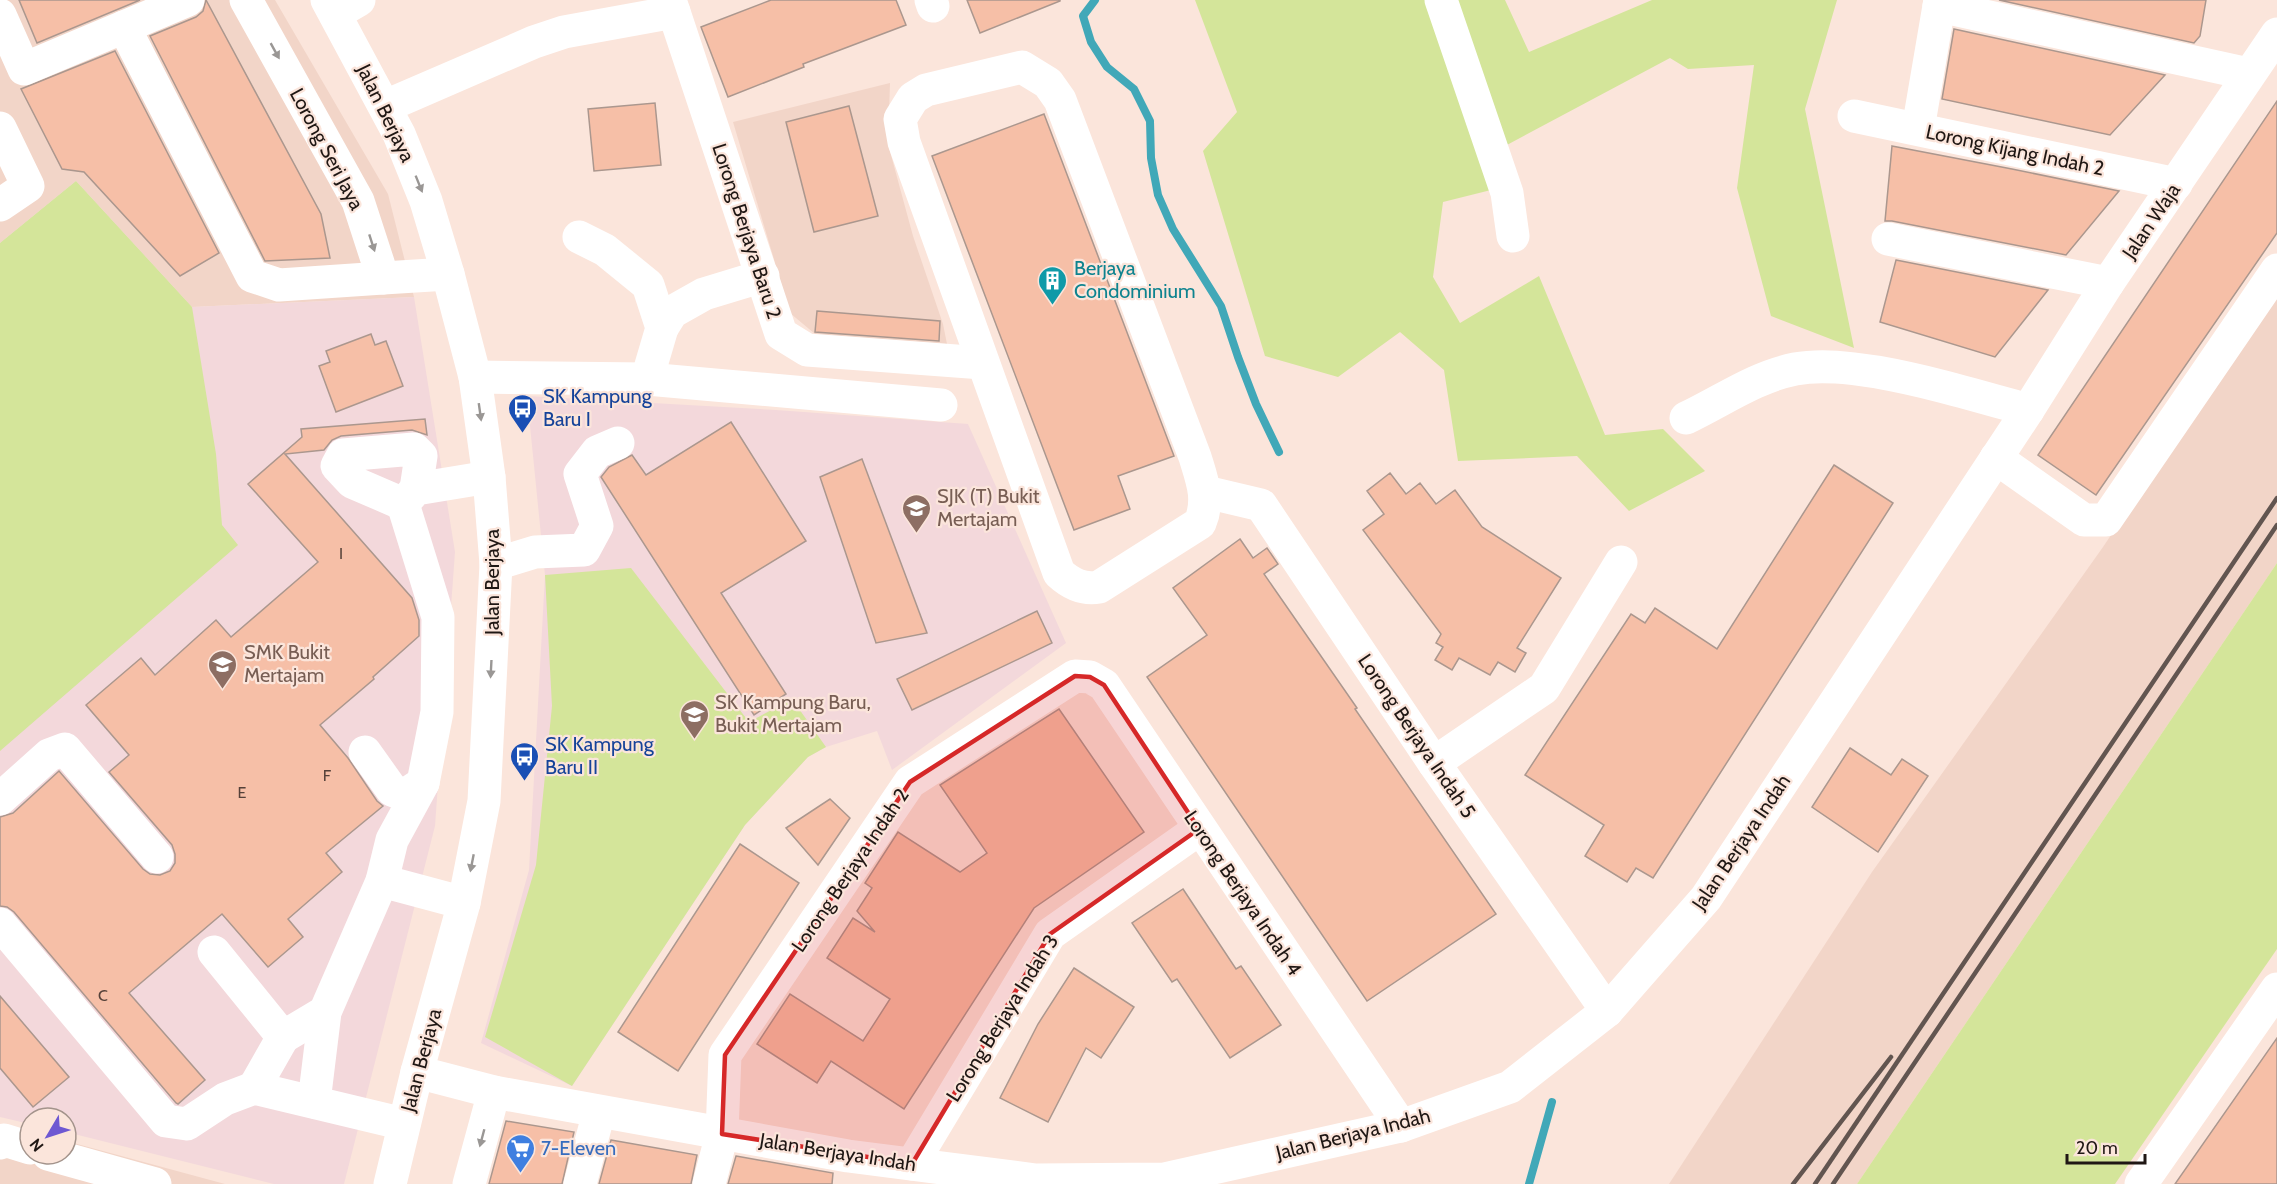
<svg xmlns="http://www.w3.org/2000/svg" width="2277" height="1184" font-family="Cabin,sans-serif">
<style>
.built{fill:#f2d5c8}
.education{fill:#f3d8db}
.green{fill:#d4e59a}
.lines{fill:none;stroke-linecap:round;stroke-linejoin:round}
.stream{stroke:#41a8b8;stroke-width:8}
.building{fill:#f6bfa7;stroke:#ab978e;stroke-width:1.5}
.minor{stroke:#fff;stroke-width:33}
.major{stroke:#fff;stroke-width:33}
.rail{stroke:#625550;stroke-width:4.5}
.oneway{fill:#9a9795}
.marked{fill:#d62828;fill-opacity:0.2;stroke:#d62828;stroke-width:4.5;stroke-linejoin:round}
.labels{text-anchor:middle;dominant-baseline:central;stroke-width:4.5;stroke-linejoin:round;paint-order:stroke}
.number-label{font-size:16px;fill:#554139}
.street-label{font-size:20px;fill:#1f1714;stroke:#fbe5db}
.culture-label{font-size:20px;fill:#0d838f;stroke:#fbe5db;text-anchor:start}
.transit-label{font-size:20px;fill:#164399;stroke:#fbe5db;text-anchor:start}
.education-label{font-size:20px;fill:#785e54;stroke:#fbe5db;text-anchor:start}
.shop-label{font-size:20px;fill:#366cbe;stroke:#fbe5db;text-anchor:start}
</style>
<rect width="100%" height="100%" fill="#fbe5db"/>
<!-- built -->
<g class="built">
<polygon points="0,0 275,0 388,194 414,297 192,307 76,181 0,243"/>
<polygon points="890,83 888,144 913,236 943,324 947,344 815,334 790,313 733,122"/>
<polygon points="2277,288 2277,563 1857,1184 1669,1184 1872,872 2103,547"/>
<polygon points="0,1124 30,1131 66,1154 66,1141 225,1184 0,1184"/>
</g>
<!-- education -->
<g class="education">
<polygon points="76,181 192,307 414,297 455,552 435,826 344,1184 274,1184 66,1132 66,1118 30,1118 30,1124 0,1117 0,243"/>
<polygon points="527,396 776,410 968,424 1066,643 892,770 877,731 826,747 808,757 745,825 572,1086 481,1043 529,870 545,575"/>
</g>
<!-- green -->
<g class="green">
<polygon points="1195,0 1426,0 1491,190 1443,202 1433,277 1460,323 1539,276 1605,435 1663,429 1705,471 1629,511 1577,456 1458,461 1444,370 1400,332 1338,377 1265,356 1203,151 1237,112"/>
<polygon points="1456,0 1505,0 1529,52 1652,0 1837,0 1805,109 1854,348 1771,316 1737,188 1754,65 1688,69 1670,58 1505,146"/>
<polygon points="76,181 192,307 216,454 222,525 238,545 0,751 0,243"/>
<polygon points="2277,563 2277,949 2115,1184 1857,1184"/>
<polygon points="631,568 749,722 792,699 826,747 808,757 745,825 572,1086 485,1037 536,865 552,706 545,575"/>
</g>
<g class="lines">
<!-- stream -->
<g class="stream">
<polyline points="1095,0 1083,16 1091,42 1107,67 1134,89 1150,121 1151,158 1158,195 1173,229 1221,306 1238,357 1256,404 1279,452"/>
<polyline points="1529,1184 1552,1102"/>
</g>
</g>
<!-- building -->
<g class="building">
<polygon points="19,0 140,0 37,43"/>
<polygon points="206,0 321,214 330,258 265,261 150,36 196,17 203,11"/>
<polygon points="771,0 896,0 906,25 803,64 804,67 728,97 701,27"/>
<polygon points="967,0 1060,0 1060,1 980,33"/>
<polygon points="1999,0 2206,0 2200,36 2194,43"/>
<polygon points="1954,29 2165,75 2110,135 1942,99"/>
<polygon points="115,51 219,253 180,276 84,172 62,169 21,89"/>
<polygon points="2277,101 2277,233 2096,495 2038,455"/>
<polygon points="655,103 661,165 594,171 588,109"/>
<polygon points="849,106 878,216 814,232 786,122"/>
<polygon points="1044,114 1174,456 1118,476 1130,509 1074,530 932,156"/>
<polygon points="1892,146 2012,169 2119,191 2066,255 1892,221 1885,221"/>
<polygon points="1896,260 2048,290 1995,357 1880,322"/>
<polygon points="817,311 940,321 939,341 815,332"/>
<polygon points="371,334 375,345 386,341 403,386 336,412 319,366 330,362 326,351"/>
<polygon points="425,419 427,435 412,430 341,436 332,440 324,450 285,454 412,598 419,620 419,636 373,677 374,679 320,725 348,758 377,801 383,806 326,853 342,872 288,919 303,937 268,967 222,914 129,993 205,1080 178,1104 176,1103 14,912 7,907 0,906 0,817 13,813 59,771 143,869 150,874 160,875 170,871 175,863 175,854 172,845 109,772 129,755 86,705 141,658 155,675 216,620 231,637 318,562 248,484 302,437 301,429"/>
<polygon points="731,422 806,541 721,593 786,694 754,715 601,477 609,467 632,455 646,475"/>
<polygon points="862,459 927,633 876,643 820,477"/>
<polygon points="1834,465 1893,503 1653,878 1636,868 1627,882 1585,856 1604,825 1525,775 1631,614 1645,623 1655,608 1717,649"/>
<polygon points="1390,473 1406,494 1420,483 1436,504 1455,490 1482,527 1561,578 1517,648 1526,653 1515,672 1498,662 1490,675 1459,658 1452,670 1435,660 1443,647 1436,643 1441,634 1363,530 1384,514 1367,491"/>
<polygon points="1240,539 1253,558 1267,548 1278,564 1264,574 1357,708 1355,709 1496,914 1367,1001 1147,677 1207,635 1173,588"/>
<polygon points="1037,611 1052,643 912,710 897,679"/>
<polygon points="1059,709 1144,832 1034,908 904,1109 831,1061 817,1083 757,1044 790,994 863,1041 890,999 827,958 853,918 875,932 857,911 872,888 865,883 898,832 960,872 987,853 940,785"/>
<polygon points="1850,748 1891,775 1902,759 1928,776 1878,852 1812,807"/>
<polygon points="830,799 850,818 818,865 786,828"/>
<polygon points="740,844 799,883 678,1071 618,1032"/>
<polygon points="1183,889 1236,969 1241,966 1281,1025 1230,1058 1177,979 1172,982 1132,923"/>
<polygon points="1074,968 1134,1007 1101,1058 1086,1048 1048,1122 1000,1098 1038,1024"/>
<polygon points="0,996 69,1077 33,1107 0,1068"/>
<polygon points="2277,1038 2277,1184 2175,1184"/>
<polygon points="506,1121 574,1132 562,1184 489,1184"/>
<polygon points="611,1140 697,1155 691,1184 599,1184"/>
<polygon points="736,1156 833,1173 832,1184 728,1184"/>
</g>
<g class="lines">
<!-- minor -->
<g class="minor">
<polyline points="246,0 358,201 383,278 448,274"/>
<polyline points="670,0 781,334 807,350 983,363"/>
<polyline points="931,0 933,6"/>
<polyline points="1441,0 1507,193 1513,236"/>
<polyline points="1939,6 2249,74"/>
<polyline points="335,14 359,0"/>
<polyline points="0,15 24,69 188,0"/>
<polyline points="124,27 252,276 279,285 383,278"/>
<path d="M1022 67 1048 83 1060 100 1195 457C1202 480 1210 499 1200 523L1099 587C1083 590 1071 584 1059 573L904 142 900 119 913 98 926 90Z"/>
<polyline points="386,106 534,42 564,32 674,12"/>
<polyline points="1854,116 2176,184"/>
<polyline points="0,128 28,186 0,205"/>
<polyline points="1918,129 1940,0"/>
<polyline points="579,237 605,250 648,285 662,328 647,379"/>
<polyline points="1888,239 2108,283"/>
<polyline points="662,328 672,312 704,294 763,276"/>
<polyline points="475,377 647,379 941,405"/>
<path d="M1686 418C1722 401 1755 377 1795 369 1822 364 1850 368 1877 372 1928 381 1978 396 2028 410"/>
<polyline points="1996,458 2084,520 2106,520 2277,270"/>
<polyline points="1206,492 1261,505 1434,763 1607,1011"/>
<polyline points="403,504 352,482 337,466 343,455 414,449 421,456 416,489"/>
<polyline points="496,564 535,552 584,550 597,526 580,474 597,452 618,443"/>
<polyline points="365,752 392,790 405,795 423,783 437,712 438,617 403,504 416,489 489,477"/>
<polyline points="1434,763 1544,688 1621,562"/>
<polyline points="0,799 49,755 65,749 157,857"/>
<polyline points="382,881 464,903"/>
<polyline points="0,924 166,1121 187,1124 225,1099 254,1088 404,1124"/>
<polyline points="214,952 283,1037 325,1012"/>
<polyline points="417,1072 494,1092 848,1156 1036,1180 1164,1179 1401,1126 1510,1087 1607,1011 1706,898 2028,410 2108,283 2277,34"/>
<polyline points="254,1088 283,1037"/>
<polyline points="314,1102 325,1012 382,881 392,840 423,783"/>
<polyline points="0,1143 4,1140 30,1148"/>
<polyline points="48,1154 155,1184"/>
<polyline points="912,1164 1050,934 1199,829"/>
<polyline points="469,1184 494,1092"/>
<polyline points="580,1184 599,1112"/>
<polyline points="709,1184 722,1134 725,1055 910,782 1075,676 1090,677 1104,685 1401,1126"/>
<polyline points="2141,1184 2277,989"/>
</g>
<!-- major -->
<polyline class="major" points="327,0 399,134 426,201 448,274 475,377 489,477 496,564 484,801 464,903 417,1072 390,1184"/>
<!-- rail -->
<g class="rail">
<polyline points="1793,1184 1891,1057"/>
<polyline points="1815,1184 2277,498"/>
<polyline points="1833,1184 2277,525"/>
</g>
</g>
<!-- one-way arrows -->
<defs><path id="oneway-solid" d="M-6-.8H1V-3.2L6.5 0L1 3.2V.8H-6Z" transform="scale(1.5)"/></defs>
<g class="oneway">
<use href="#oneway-solid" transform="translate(275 51) rotate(61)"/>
<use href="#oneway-solid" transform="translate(419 184) rotate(68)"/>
<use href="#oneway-solid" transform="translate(372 243) rotate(72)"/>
<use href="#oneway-solid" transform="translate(480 412) rotate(82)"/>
<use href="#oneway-solid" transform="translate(491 669) rotate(93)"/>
<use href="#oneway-solid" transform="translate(472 863) rotate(101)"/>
<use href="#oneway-solid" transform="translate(482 1138) rotate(105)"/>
</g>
<!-- marked area -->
<path class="marked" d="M1075 676 1090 677 1104 685 1199 829 1050 934 912 1164 722 1134 725 1055 910 782Z"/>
<!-- icons -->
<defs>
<symbol id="building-pin" viewBox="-11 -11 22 30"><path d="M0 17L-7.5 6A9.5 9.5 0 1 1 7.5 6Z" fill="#0f9aa8" stroke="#fbe5db"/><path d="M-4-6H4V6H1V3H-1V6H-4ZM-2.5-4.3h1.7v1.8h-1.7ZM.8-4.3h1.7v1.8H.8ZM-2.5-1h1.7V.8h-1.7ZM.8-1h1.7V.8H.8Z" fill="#fff"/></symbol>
<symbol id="bus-pin" viewBox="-11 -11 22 30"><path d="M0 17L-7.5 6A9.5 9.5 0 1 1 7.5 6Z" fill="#1a4fb4" stroke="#fbe5db"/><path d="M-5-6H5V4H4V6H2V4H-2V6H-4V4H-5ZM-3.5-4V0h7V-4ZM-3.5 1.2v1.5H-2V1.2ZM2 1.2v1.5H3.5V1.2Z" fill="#fff"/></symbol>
<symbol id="school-pin" viewBox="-11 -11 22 30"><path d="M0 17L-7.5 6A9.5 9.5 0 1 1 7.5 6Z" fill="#8d6e63" stroke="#fbe5db"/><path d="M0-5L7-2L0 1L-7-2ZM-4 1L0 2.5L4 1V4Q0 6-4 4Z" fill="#fff"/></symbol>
<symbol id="supermarket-pin" viewBox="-11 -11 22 30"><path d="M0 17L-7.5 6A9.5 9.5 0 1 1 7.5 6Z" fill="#3f7fe0" stroke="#fbe5db"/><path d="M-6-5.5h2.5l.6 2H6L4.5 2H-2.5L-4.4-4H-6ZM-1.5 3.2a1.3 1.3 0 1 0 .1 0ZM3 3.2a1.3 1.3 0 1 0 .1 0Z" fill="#fff"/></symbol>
</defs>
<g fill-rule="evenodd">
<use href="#building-pin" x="1036" y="264" width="33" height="45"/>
<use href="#bus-pin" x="506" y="392" width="33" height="45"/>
<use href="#school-pin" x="900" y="492" width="33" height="45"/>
<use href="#school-pin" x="206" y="648" width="33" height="45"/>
<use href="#school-pin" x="678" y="698" width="33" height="45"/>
<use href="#bus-pin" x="508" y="740" width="33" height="45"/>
<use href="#supermarket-pin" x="504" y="1132" width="33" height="45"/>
</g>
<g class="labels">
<!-- number labels -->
<g class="number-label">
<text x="341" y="553">I</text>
<text x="327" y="775">F</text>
<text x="242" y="792">E</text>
<text x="103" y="995">C</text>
</g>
<!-- street labels -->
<g class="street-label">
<text transform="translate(386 113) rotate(64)">Jalan Berjaya</text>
<text transform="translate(327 149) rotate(62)">Lorong Seri Jaya</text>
<text transform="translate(2015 150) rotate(12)">Lorong Kijang Indah 2</text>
<text transform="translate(2151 221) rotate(-56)">Jalan Waja</text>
<text transform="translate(747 231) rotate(72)">Lorong Berjaya Baru 2</text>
<text transform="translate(492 582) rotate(-90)">Jalan Berjaya</text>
<text transform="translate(1417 736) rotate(56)">Lorong Berjaya Indah 5</text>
<text transform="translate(1741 842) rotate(-56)">Jalan Berjaya Indah</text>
<text transform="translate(850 870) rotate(-56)">Lorong Berjaya Indah 2</text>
<text transform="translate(1243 893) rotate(56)">Lorong Berjaya Indah 4</text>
<text transform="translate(1002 1018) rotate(-58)">Lorong Berjaya Indah 3</text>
<text transform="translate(421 1060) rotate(-75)">Jalan Berjaya</text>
<text transform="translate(1353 1134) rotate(-14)">Jalan Berjaya Indah</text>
<text transform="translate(838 1152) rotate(9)">Jalan Berjaya Indah</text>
</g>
<!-- culture labels -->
<g class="culture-label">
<text x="1074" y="268">Berjaya<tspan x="1074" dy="23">Condominium</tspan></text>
</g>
<!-- transit labels -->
<g class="transit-label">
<text x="543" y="396">SK Kampung<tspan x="543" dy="23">Baru I</tspan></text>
<text x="545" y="744">SK Kampung<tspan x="545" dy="23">Baru II</tspan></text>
</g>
<!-- education labels -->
<g class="education-label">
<text x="937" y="496">SJK (T) Bukit<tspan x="937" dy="23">Mertajam</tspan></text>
<text x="244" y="652">SMK Bukit<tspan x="244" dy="23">Mertajam</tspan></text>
<text x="715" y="702">SK Kampung Baru,<tspan x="715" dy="23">Bukit Mertajam</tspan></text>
</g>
<!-- shop labels -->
<g class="shop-label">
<text x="541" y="1148">7-Eleven</text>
</g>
</g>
<!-- north arrow -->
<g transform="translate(48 1136) rotate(231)"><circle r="28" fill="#fbe5db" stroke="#a3938b" stroke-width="1.5"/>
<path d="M0-4.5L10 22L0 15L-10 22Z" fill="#6e58d2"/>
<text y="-9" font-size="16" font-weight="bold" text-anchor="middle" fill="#1f1714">N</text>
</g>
<!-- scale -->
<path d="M2067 1154v9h78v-9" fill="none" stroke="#1f1714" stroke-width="3"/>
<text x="2076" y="1154" font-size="18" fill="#1f1714" stroke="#fbe5db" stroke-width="4.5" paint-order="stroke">20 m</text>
</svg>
